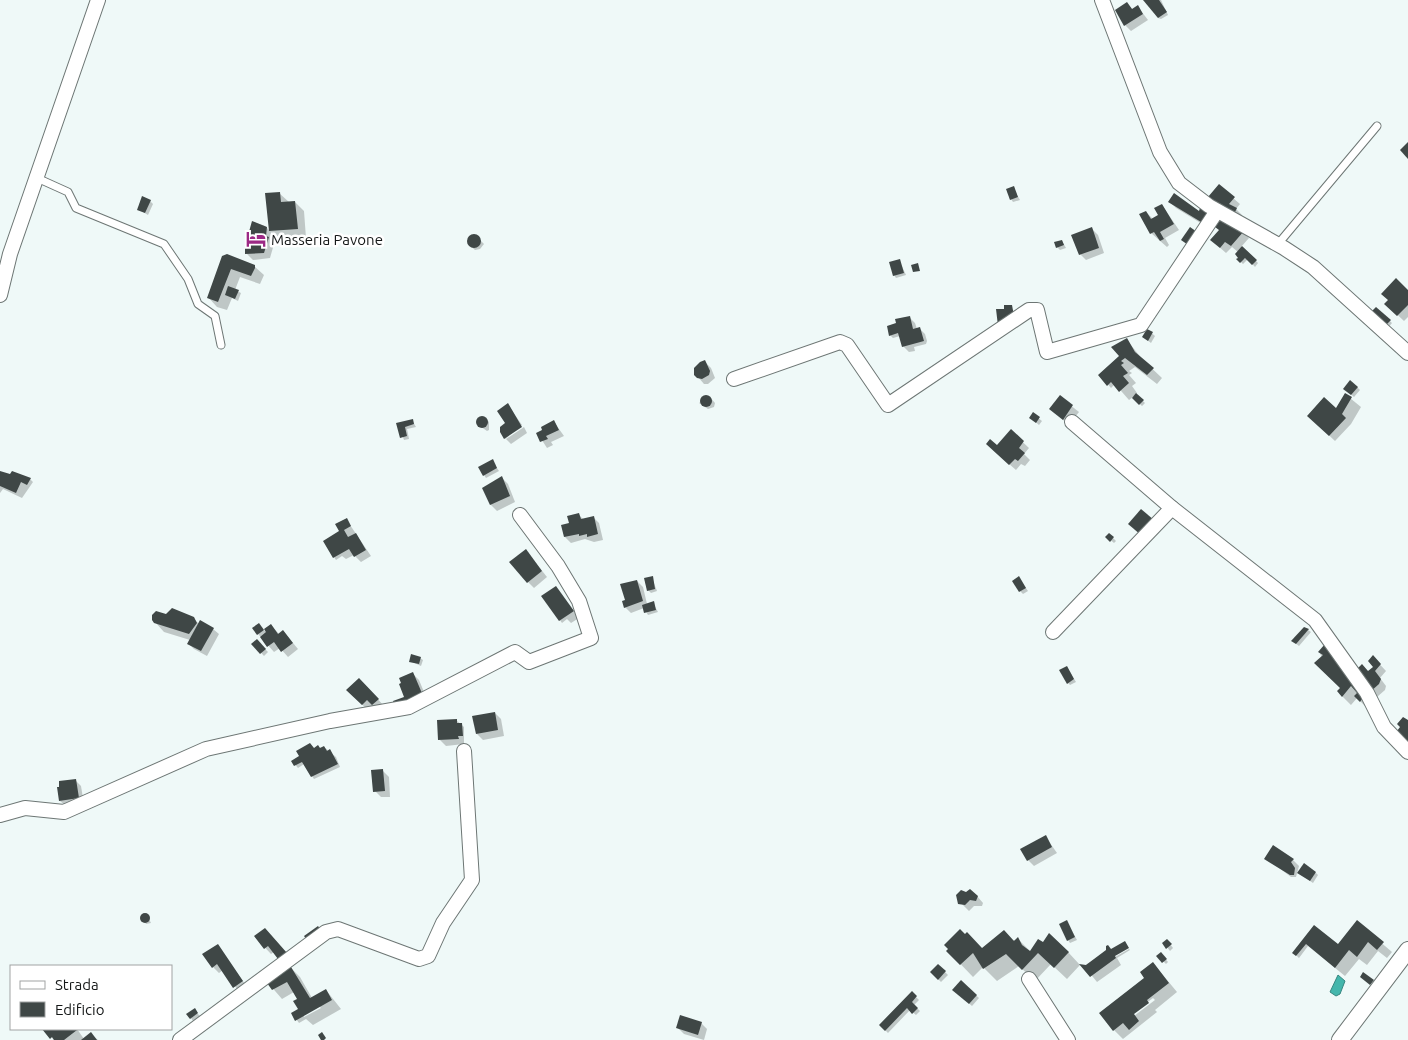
<svg xmlns="http://www.w3.org/2000/svg" width="1408" height="1040" font-family="Ubuntu,sans-serif">
<style>
.water{fill:#44b6ac;stroke:#368780}
.shadow{fill:#0003;fill-rule:evenodd}
.building{fill:#3f4746}
.lines{fill:none;stroke-linecap:round;stroke-linejoin:round}
.service-casing{stroke:#6d7674;stroke-width:9}
.minor-casing{stroke:#6d7674;stroke-width:16}
.tertiary-casing{stroke:#6d7674;stroke-width:18}
.service{stroke:#fff;stroke-width:7}
.minor{stroke:#fff;stroke-width:14}
.tertiary{stroke:#fff;stroke-width:16}
.labels{text-anchor:middle;dominant-baseline:central;stroke-width:5;stroke-linejoin:round;paint-order:stroke}
.poi-label{font-size:15px;fill:#151818;stroke:#fff;text-anchor:start}
</style>
<rect width="100%" height="100%" fill="#eff9f8"/>
<!-- water -->
<polygon class="water" points="1338,975 1345,981 1340,994 1336,996 1330,992"/>
<!-- shadow -->
<g class="shadow">
<polygon points="1144,0 1161,0 1168,15 1161,19 1158,18"/>
<polygon points="1127,4 1133,10 1138,7 1148,20 1131,31 1125,25"/>
<polygon points="1219,186 1240,204 1236,209 1242,215 1239,221 1223,212"/>
<polygon points="1013,188 1020,200 1013,202 1011,199"/>
<polygon points="279,193 289,202 295,202 304,211 306,238 279,240 271,232 272,242 274,244 270,258 253,260 247,254 253,222 265,226 270,231 267,194"/>
<polygon points="1175,195 1212,230 1176,208 1170,202"/>
<polygon points="150,201 153,204 148,215 138,209"/>
<polygon points="1162,205 1179,230 1165,238 1169,245 1167,247 1151,233 1146,212 1153,219 1159,215"/>
<polygon points="1092,229 1098,235 1104,253 1086,260 1080,254"/>
<polygon points="1243,232 1249,238 1241,247 1248,253 1238,252 1232,247 1226,253 1218,246"/>
<polygon points="475,235 484,244 480,249 475,250 467,243 469,237"/>
<polygon points="1062,241 1066,248 1060,250 1057,247"/>
<polygon points="1250,255 1258,263 1255,267 1248,259 1243,264 1240,261"/>
<polygon points="223,257 254,266 264,275 260,284 240,277 235,290 241,293 238,301 232,298 227,310 217,307 208,297"/>
<polygon points="899,260 906,275 896,278 894,275"/>
<polygon points="1408,292 1408,317 1404,321 1386,304"/>
<polygon points="1376,309 1392,323 1388,328"/>
<polygon points="909,317 915,323 917,329 919,328 925,334 927,341 926,344 914,347 915,351 909,352 903,346 900,336 893,338 890,335"/>
<polygon points="1148,330 1155,336 1151,343 1143,337"/>
<polygon points="1126,339 1143,360 1162,378 1157,384 1135,367 1129,371 1132,373 1129,375 1136,383 1132,386 1137,393 1136,394 1145,403 1142,406 1133,397 1129,400 1115,384 1111,388 1100,375 1120,356"/>
<polygon points="705,362 711,368 715,378 708,384 704,384 698,377"/>
<polygon points="1357,387 1360,390 1354,397 1347,391"/>
<polygon points="1345,394 1361,407 1351,424 1335,441 1318,425 1336,410"/>
<polygon points="709,396 715,403 714,407 708,409 699,403"/>
<polygon points="1060,397 1079,412 1069,425 1050,409"/>
<polygon points="508,405 522,425 505,439 501,432 507,423"/>
<polygon points="1033,414 1042,421 1039,425 1033,420"/>
<polygon points="483,416 489,422 489,430 487,431 477,424"/>
<polygon points="412,420 416,427 407,429 409,439 404,440 398,424"/>
<polygon points="554,422 564,436 551,442 553,445 547,448 538,434"/>
<polygon points="524,427 527,433 511,444 506,439"/>
<polygon points="1011,431 1029,448 1024,454 1030,460 1025,466 1021,464 1016,470 993,450"/>
<polygon points="492,461 499,471 486,478 484,475"/>
<polygon points="0,473 30,479 33,482 22,498 3,489 0,493"/>
<polygon points="502,478 508,484 515,502 497,511 491,505 483,488"/>
<polygon points="579,515 584,520 593,517 599,523 603,540 594,542 585,539 571,543 565,537 562,526 570,524"/>
<polygon points="346,519 371,556 361,562 354,555 346,559 342,556 336,560 334,557"/>
<polygon points="1109,534 1116,541 1114,543 1107,537"/>
<polygon points="531,557 547,577 534,588 528,582"/>
<polygon points="652,578 657,591 651,593 648,590"/>
<polygon points="637,581 643,587 647,604 653,603 658,612 648,615 644,608 631,613 625,607"/>
<polygon points="1021,581 1028,591 1023,594 1020,591"/>
<polygon points="556,588 579,618 571,623 567,619 562,623 543,597"/>
<polygon points="173,609 193,618 199,624 213,629 219,634 207,656 194,649 188,643 190,640 164,632 155,622"/>
<polygon points="271,625 279,634 283,631 298,649 288,657 280,648 274,652 258,634 262,627 264,631"/>
<polygon points="1308,630 1311,632 1299,646 1295,643"/>
<polygon points="257,641 268,652 264,656 253,644"/>
<polygon points="1325,646 1374,705 1370,711 1357,698 1351,705 1342,696 1342,688 1319,652"/>
<polygon points="1373,657 1386,671 1380,678 1386,686 1385,690 1377,697 1372,691 1369,672 1375,667"/>
<polygon points="420,658 423,660 421,666 410,661"/>
<polygon points="1067,667 1076,682 1070,685 1068,683"/>
<polygon points="413,674 419,680 429,704 405,698"/>
<polygon points="365,685 384,706 379,710 374,705 368,710 353,696"/>
<polygon points="495,713 501,719 504,736 483,740 477,734"/>
<polygon points="456,720 464,727 464,744 446,746 440,740"/>
<polygon points="324,747 336,757 340,767 314,779 304,764 298,768 292,761 314,749"/>
<polygon points="383,771 389,777 390,797 381,797 375,791"/>
<polygon points="75,780 81,786 84,804 66,806 60,801"/>
<polygon points="1045,836 1057,853 1034,866 1028,860"/>
<polygon points="1266,858 1293,860 1299,866 1296,877 1291,877"/>
<polygon points="1316,873 1318,875 1313,883 1301,875"/>
<polygon points="959,893 977,896 983,903 982,906 974,906 969,911 957,899"/>
<polygon points="147,915 151,923 146,924 142,917"/>
<polygon points="1067,922 1077,940 1070,943 1068,940"/>
<polygon points="1357,922 1392,952 1387,958 1378,951 1367,965 1359,959 1345,976 1308,946 1299,958 1296,955 1315,927 1338,946"/>
<polygon points="265,930 274,952 271,954 255,937"/>
<polygon points="1018,939 1031,952 1068,952 1080,965 1067,979 1051,964 1035,981 1019,966 997,981 983,967 973,977 948,951 983,950"/>
<polygon points="1167,940 1173,948 1170,951 1164,943"/>
<polygon points="217,946 248,988 240,993 223,970 219,973 213,967"/>
<polygon points="1129,949 1130,950 1117,958 1121,965 1097,982 1084,966 1107,951 1115,954 1115,957"/>
<polygon points="1161,954 1168,962 1166,964 1158,956"/>
<path d="M1153 963 1177 992 1155 1010 1157 1012 1123 1039 1114 1030ZM1153 998 1155 1000 1134 1016 1132 1014Z"/>
<polygon points="938,965 948,975 941,982 931,972"/>
<path d="M291 968 300 977 312 998 326 990 341 1009 313 1025 306 1019 299 1023 292 1013 301 1014 299 1000 294 992 282 999 269 984ZM319 1006 321 1008 304 1017V1014Z"/>
<polygon points="961,982 979,998 972,1006 954,990"/>
<polygon points="912,993 919,1000 914,1005 920,1011 916,1015 910,1010 888,1033 880,1025"/>
<polygon points="197,1013 200,1016 193,1021 191,1018"/>
<polygon points="701,1023 707,1029 704,1040 684,1034 678,1028"/>
<polygon points="44,1029 77,1029 84,1039 91,1034 98,1040 54,1040"/>
</g>
<!-- building -->
<g class="building">
<polygon points="1143,0 1159,0 1167,12 1158,18"/>
<polygon points="1127,2 1132,9 1138,5 1143,14 1124,26 1115,10"/>
<polygon points="1408,142 1408,159 1400,150"/>
<polygon points="1219,184 1235,197 1229,204 1237,208 1233,216 1208,197"/>
<polygon points="1014,186 1018,197 1010,200 1006,189"/>
<polygon points="280,192 281,202 295,201 298,229 269,231 265,193"/>
<polygon points="1174,193 1199,211 1200,208 1212,213 1206,225 1168,202"/>
<polygon points="142,196 151,200 145,213 137,210"/>
<polygon points="1162,204 1174,224 1160,232 1164,239 1160,241 1154,232 1150,234 1139,214 1146,211 1151,219 1158,215 1154,208"/>
<polygon points="1222,218 1244,231 1231,246 1225,242 1220,248 1210,240 1219,230 1215,227"/>
<polygon points="252,221 267,227 266,236 269,237 264,253 245,254 245,246"/>
<polygon points="1092,227 1099,248 1079,255 1071,235"/>
<polygon points="1190,227 1197,232 1191,247 1181,240"/>
<circle cx="474" cy="241" r="7"/>
<polygon points="1062,240 1064,245 1056,248 1054,242"/>
<polygon points="1242,246 1257,260 1252,265 1245,258 1240,263 1236,259 1238,258 1235,254"/>
<polygon points="227,254 255,265 255,268 251,276 231,269 218,302 207,298 222,256"/>
<polygon points="900,259 904,273 893,276 889,262"/>
<polygon points="918,263 920,271 913,272 911,265"/>
<polygon points="1396,278 1408,290 1408,305 1397,316 1384,304 1388,300 1381,294"/>
<polygon points="228,286 239,290 235,299 225,295"/>
<polygon points="1004,305 1012,305 1014,316 998,326 996,309 1004,309"/>
<polygon points="1376,307 1391,320 1385,326 1370,313"/>
<polygon points="910,316 913,329 920,327 924,341 902,347 898,333 889,336 887,326 896,323 895,319"/>
<polygon points="1147,329 1153,332 1148,341 1142,337"/>
<polygon points="1127,338 1135,352 1154,368 1147,375 1125,358 1121,361 1124,363 1121,365 1128,373 1123,376 1129,383 1119,392 1111,382 1107,386 1098,375 1119,356 1111,347"/>
<polygon points="705,360 710,371 709,375 702,379 697,378 694,375 694,368 700,362"/>
<polygon points="1350,380 1358,387 1351,395 1343,389"/>
<polygon points="1136,393 1144,400 1139,405 1132,398"/>
<polygon points="1345,393 1352,397 1342,414 1346,418 1329,436 1307,416 1324,397 1336,408"/>
<circle cx="706" cy="401" r="6"/>
<polygon points="1060,395 1073,405 1063,420 1049,409"/>
<polygon points="508,403 522,427 504,439 500,432 500,427 505,423 497,411"/>
<polygon points="1033,412 1040,417 1036,423 1029,418"/>
<circle cx="482" cy="422" r="6"/>
<polygon points="413,419 414,424 405,427 407,436 400,438 396,423"/>
<polygon points="554,420 559,430 546,436 548,439 540,442 536,433 542,430 541,427"/>
<polygon points="1011,429 1024,441 1019,448 1025,453 1018,461 1015,459 1009,465 986,444 990,439 997,445"/>
<polygon points="493,459 497,468 483,476 478,467"/>
<polygon points="0,471 10,474 12,471 31,478 27,485 21,482 16,493 0,486"/>
<polygon points="502,476 510,496 490,505 482,488"/>
<polygon points="1141,509 1154,520 1141,535 1128,524"/>
<polygon points="579,513 581,519 594,516 598,534 587,537 587,534 579,536 579,534 564,537 561,525 569,523 567,516"/>
<polygon points="347,518 351,526 344,530 348,537 356,533 366,550 354,557 349,549 333,558 323,541 339,531 335,524"/>
<polygon points="1109,533 1114,537 1110,542 1105,537"/>
<polygon points="526,549 542,571 527,583 509,562"/>
<polygon points="653,576 655,589 647,591 644,578"/>
<polygon points="1019,576 1026,588 1019,592 1012,581"/>
<polygon points="637,580 643,601 624,608 622,601 625,600 620,584"/>
<polygon points="556,586 574,611 559,621 541,596"/>
<polygon points="654,601 656,610 644,613 642,605"/>
<polygon points="172,608 194,617 197,623 189,634 154,623 152,620 152,615 156,611 166,614"/>
<polygon points="200,620 214,628 201,651 187,644"/>
<polygon points="259,623 264,630 257,635 252,628"/>
<polygon points="271,624 278,634 283,630 293,643 281,652 274,642 267,647 260,637 266,632 264,629"/>
<polygon points="1304,627 1309,629 1296,644 1291,641"/>
<polygon points="257,639 266,649 260,654 251,644"/>
<polygon points="1325,644 1365,695 1360,702 1354,696 1357,693 1351,686 1342,697 1337,691 1340,688 1314,663 1323,655 1318,652"/>
<polygon points="411,654 421,657 419,664 409,662"/>
<polygon points="1373,655 1381,664 1375,671 1381,679 1379,684 1370,692 1356,670 1362,664 1368,671 1373,667 1368,661"/>
<polygon points="1067,666 1074,679 1067,684 1059,670"/>
<polygon points="413,672 424,698 395,708 393,701 404,697 399,684 401,683 399,678"/>
<polygon points="359,678 379,699 372,705 367,700 362,705 346,690"/>
<polygon points="495,712 498,730 476,734 472,716"/>
<polygon points="1403,717 1408,720 1408,744 1397,731 1400,727 1397,724"/>
<polygon points="457,719 457,723 462,723 463,736 458,736 459,739 438,740 437,720"/>
<polygon points="310,743 314,748 318,745 320,748 324,746 327,751 330,749 338,764 311,777 302,762 294,766 291,761 299,756 296,751"/>
<polygon points="383,769 385,791 373,792 371,770"/>
<polygon points="76,779 79,798 59,801 57,787 59,787 59,781"/>
<polygon points="1046,835 1052,847 1027,861 1020,849"/>
<polygon points="1273,845 1294,859 1291,862 1295,868 1294,875 1290,875 1264,859"/>
<polygon points="1304,863 1316,872 1310,881 1297,873"/>
<polygon points="970,889 978,896 976,901 970,900 965,905 958,904 956,895 961,890 966,892"/>
<circle cx="145" cy="918" r="5"/>
<polygon points="1067,920 1075,937 1067,941 1059,924"/>
<polygon points="1357,920 1384,942 1377,950 1368,942 1357,957 1349,950 1335,968 1306,944 1296,956 1292,953 1314,925 1338,944"/>
<polygon points="318,926 322,932 308,942 304,936"/>
<polygon points="265,928 287,953 278,959 268,946 264,949 254,936"/>
<polygon points="960,929 965,934 967,932 982,948 1004,930 1014,941 1018,937 1022,945 1030,951 1038,939 1043,942 1049,933 1069,952 1054,968 1038,953 1022,970 1006,954 983,969 973,953 960,965 946,951 948,949 944,945"/>
<polygon points="1167,939 1172,944 1166,949 1162,943"/>
<polygon points="1125,941 1129,948 1115,956 1116,958 1090,977 1079,964 1086,965 1106,950 1106,946 1108,945 1111,949"/>
<polygon points="218,944 243,981 233,988 217,964 212,968 202,954"/>
<polygon points="1161,952 1167,959 1162,963 1156,956"/>
<polygon points="1153,962 1169,983 1147,1000 1149,1003 1134,1014 1139,1021 1129,1030 1123,1023 1113,1031 1099,1013 1144,978 1140,972"/>
<polygon points="938,964 946,971 938,980 930,972"/>
<polygon points="291,967 310,998 326,989 332,1000 295,1021 291,1013 298,1009 293,1001 297,999 287,982 272,990 267,983"/>
<polygon points="1363,972 1374,980 1370,985 1360,977"/>
<polygon points="961,980 977,995 969,1004 952,990"/>
<polygon points="912,991 917,996 912,1002 918,1008 912,1014 907,1008 885,1031 879,1025"/>
<polygon points="195,1008 198,1013 190,1019 186,1014"/>
<polygon points="680,1015 702,1022 698,1035 676,1028"/>
<polygon points="42,1029 76,1029 77,1030 64,1040 54,1040 52,1037 50,1039"/>
<polygon points="91,1032 97,1040 81,1040"/>
<polygon points="322,1032 326,1038 324,1040 321,1040 318,1035"/>
</g>
<g class="lines">
<defs>
<g id="service">
<polyline points="37,178 68,192 76,208 164,244 188,279 198,304 215,316 221,345"/>
<polyline points="1278,244 1377,126"/>
</g>
<g id="minor">
<polyline points="1102,0 1160,152 1179,183 1209,206 1284,248 1313,267 1408,353"/>
<polyline points="0,295 10,254 98,0"/>
<polyline points="734,379 840,342 847,345 888,405 1029,310 1037,310 1047,352 1141,325 1217,211"/>
<polyline points="1072,422 1172,508 1315,620 1367,693 1384,727 1408,752"/>
<polyline points="1053,632 1172,508"/>
<polyline points="0,815 25,808 64,812 206,749 330,721 409,707 515,652 529,662 591,638 579,601 558,566 520,515"/>
<polyline points="1029,979 1068,1040"/>
<polyline points="180,1040 326,932 338,929 419,959 428,956 443,923 472,880 464,751"/>
</g>
<polyline id="tertiary" points="1340,1040 1408,950"/>
</defs>
<!-- service casing -->
<use href="#service" class="service-casing"/>
<!-- minor casing -->
<use href="#minor" class="minor-casing"/>
<!-- tertiary casing -->
<use href="#tertiary" class="tertiary-casing"/>
<!-- service -->
<use href="#service" class="service"/>
<!-- minor -->
<use href="#minor" class="minor"/>
<!-- tertiary -->
<use href="#tertiary" class="tertiary"/>
</g>
<!-- icons -->
<defs>
<symbol id="hotel-bare" viewBox="-9 -9 18 18"><path d="M-6-4.5h1.5V1H6V5H4.5V3h-9V5H-6ZM-4 0a1.8 1.8 0 1 1 3.6 0ZM.5 0V-2.5h3Q6-2.5 6 0Z" fill="#9c2985" stroke="#fff" stroke-width="2.5" paint-order="stroke"/></symbol>
</defs>
<g fill-rule="evenodd">
<use href="#hotel-bare" x="242" y="225" width="28" height="28"/>
</g>
<g class="labels">
<!-- poi labels -->
<g class="poi-label">
<text x="271" y="239">Masseria Pavone</text>
</g>
</g>
<!-- legend -->
<rect x="10" y="965" width="162" height="65" fill="#ffffff" stroke="#a1a3a3"/>
<rect x="20" y="981" width="25" height="8" fill="#ffffff" stroke="#a1a3a3"/>
<text x="55" y="990" font-size="15" fill="#151818">Strada</text>
<rect x="20" y="1002" width="25" height="15" fill="#3f4746" stroke="#a1a3a3"/>
<text x="55" y="1015" font-size="15" fill="#151818">Edificio</text>
</svg>
